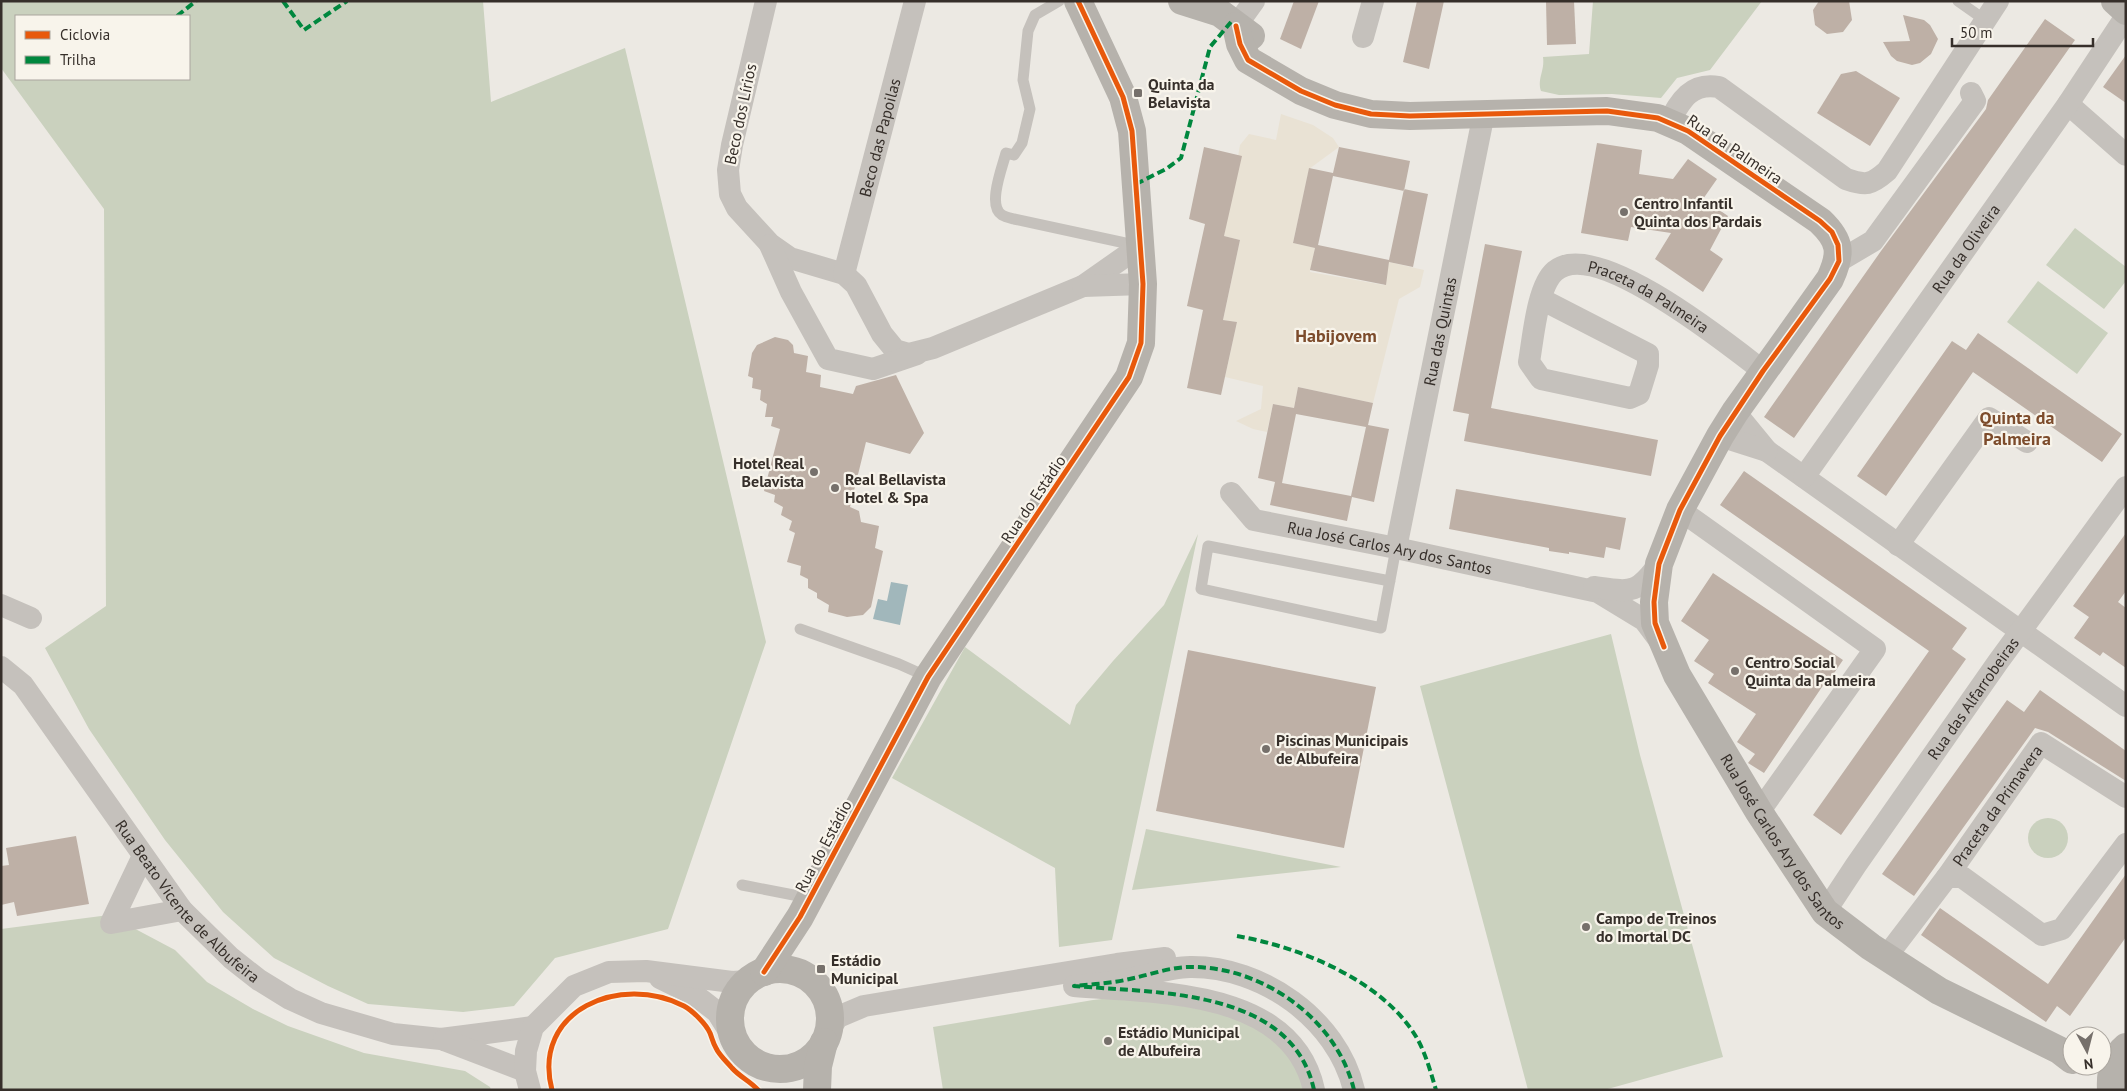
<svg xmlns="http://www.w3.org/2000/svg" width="2127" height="1091" font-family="'PT Sans',sans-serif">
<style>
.green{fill:#cad1be;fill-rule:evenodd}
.plaza{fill:#e9e2d4}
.water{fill:#a1b7bb}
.building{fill:#beb0a6;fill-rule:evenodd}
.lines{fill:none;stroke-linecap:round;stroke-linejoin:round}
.lane{stroke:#c5c1bc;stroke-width:11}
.street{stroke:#c5c1bc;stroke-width:22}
.secondary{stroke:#b6b2ac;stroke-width:28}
.quiet{stroke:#00873e;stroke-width:4;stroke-dasharray:8 4;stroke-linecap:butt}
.cycleway-casing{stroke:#f8f4eb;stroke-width:8}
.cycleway{stroke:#e8590c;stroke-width:5}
.poi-dot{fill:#76706b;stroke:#f8f4eb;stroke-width:2}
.labels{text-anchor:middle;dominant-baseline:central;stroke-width:4.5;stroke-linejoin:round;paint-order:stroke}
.poi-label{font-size:16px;font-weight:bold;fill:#362f2a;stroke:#f8f4eb;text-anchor:start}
.street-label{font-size:16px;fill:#362f2a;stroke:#f8f4eb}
.neighbourhood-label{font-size:18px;font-weight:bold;fill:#7c4b2b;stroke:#f8f4eb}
</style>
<rect width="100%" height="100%" fill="#ece9e3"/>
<!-- green -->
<g class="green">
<path d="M1 1H483L491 102 625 48 766 642 668 929 555 958 514 1006 463 1012 368 1004 328 986 274 958 223 912 165 840 89 729 45 648 106 606 104 209 1 68ZM189 16V79H16V16Z"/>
<path d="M1593 1H1762L1710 70 1677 78 1661 98 1612 94 1559 95 1541 91C1537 78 1545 71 1543 57L1589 54Z"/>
<polygon points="2075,228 2126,267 2126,281 2104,309 2046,265"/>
<polygon points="2038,281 2108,333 2077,374 2007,322"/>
<polygon points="1198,534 1112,940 1059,947 1055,868 892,778 965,647 1070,725 1076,705 1113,661 1164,605"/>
<polygon points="1611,634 1640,755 1723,1057 1604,1090 1528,1090 1420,686"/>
<circle cx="2048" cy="838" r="20"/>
<polygon points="1146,829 1341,867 1132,890"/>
<polygon points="109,915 175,950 207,982 253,1009 288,1026 364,1053 465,1071 490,1087 491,1090 1,1090 1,929"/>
<polygon points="1127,996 1238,1016 1294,1051 1310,1090 943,1090 933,1027 1093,1000"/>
</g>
<!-- plaza -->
<polygon class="plaza" points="1281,114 1313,125 1333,138 1339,147 1309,169 1293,243 1315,248 1310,272 1384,285 1389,262 1424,270 1420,287 1399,299 1373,403 1298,387 1294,408 1273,404 1267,432 1253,429 1236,421 1261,409 1263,386 1225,377 1237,322 1223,320 1240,240 1224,236 1240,145 1249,134 1276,140"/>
<!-- water -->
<polygon class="water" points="891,582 908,585 900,625 873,619 878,599 887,601"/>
<!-- building -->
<g class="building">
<polygon points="1294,1 1319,1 1301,49 1280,39"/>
<polygon points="1417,1 1444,1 1429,69 1403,62"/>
<polygon points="1546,1 1574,1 1576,44 1547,45"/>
<polygon points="1819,1 1849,1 1852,20 1843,32 1827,34 1815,25 1813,10"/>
<polygon points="1903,15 1924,20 1930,25 1938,39 1931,54 1920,63 1912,65 1897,61 1891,56 1883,42 1910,41"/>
<polygon points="2045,19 2075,40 1794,438 1764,417 1881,251 1986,109 1988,100"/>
<polygon points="2126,55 2126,103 2103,87"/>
<polygon points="1856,71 1900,98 1870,146 1817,113 1841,74"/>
<polygon points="1597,143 1642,150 1639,174 1673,179 1688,159 1717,179 1703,199 1728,216 1710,250 1723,259 1703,292 1655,259 1671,233 1631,227 1628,241 1581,233"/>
<polygon points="1204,147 1242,156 1224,236 1240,240 1223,320 1237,322 1221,395 1187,388 1203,310 1187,306 1205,224 1189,219"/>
<polygon points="1339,147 1410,161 1404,191 1333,176 1318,245 1389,260 1404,189 1428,194 1413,267 1389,262 1386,285 1310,270 1315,248 1293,243 1309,168 1333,173"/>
<polygon points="1485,244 1522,251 1491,408 1658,440 1651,476 1464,441 1469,414 1453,411"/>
<polygon points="1978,333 2122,434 2102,462 1973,372 1886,496 1857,476 1952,341 1966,350"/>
<polygon points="775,337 788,340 793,345 794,353 808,356 806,372 821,375 820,387 853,394 856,386 896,375 924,433 910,454 866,442 850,507 859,511 861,522 879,526 875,548 883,551 871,607 863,615 847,617 828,612 829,605 817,598 817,593 808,588 808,579 800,575 801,566 787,562 795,533 789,530 792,521 781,515 783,507 774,502 775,495 764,491 780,429 771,426 773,417 765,417 767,404 760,400 761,390 752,388 753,378 748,376 752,353 757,345"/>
<path d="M1298 387 1373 403 1368 425 1389 429 1374 502 1352 497 1347 521 1270 505 1275 482 1258 478 1273 404 1294 408ZM1296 414 1366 427 1351 496 1282 483Z"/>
<polygon points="1744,471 1967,628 1952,649 1966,659 1841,835 1813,815 1929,651 1720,505"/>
<polygon points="1456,489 1626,518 1620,550 1606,547 1604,558 1569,552 1569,554 1549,551 1549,548 1449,529"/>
<polygon points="2126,533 2126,591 2118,602 2126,608 2126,668 2103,652 2100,656 2074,638 2089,617 2073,606"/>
<polygon points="1713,573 1843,660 1828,682 1826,681 1764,773 1748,763 1755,754 1737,742 1756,714 1708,683 1714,674 1694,661 1709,640 1681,621"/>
<polygon points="1188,650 1376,687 1344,848 1156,811"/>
<polygon points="2040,690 2126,751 2126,781 2048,732 2035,728 1914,896 1882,874 2007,700 2024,712"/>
<polygon points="76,836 89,904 17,916 14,902 1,905 1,866 9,865 6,848"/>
<polygon points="2126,874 2126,937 2070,1016 2057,1006 2046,1022 1921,935 1940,908 2048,984"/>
</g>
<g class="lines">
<!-- lane -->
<g class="lane">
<path d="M1059 1 1035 15 1028 31 1023 80 1030 109 1022 143 1014 155 1006 153C1002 168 987 206 1002 215 1005 217 1010 218 1014 219L1139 246"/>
<polyline points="1958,1 1985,20"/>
<polyline points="1390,581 1208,546 1201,589 1381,628 1396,548"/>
<polyline points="800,629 899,664 928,677"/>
<polyline points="742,885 809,898"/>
</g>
<!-- street -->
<g class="street">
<polyline points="766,1 732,145 728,170 730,194 737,208 770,244 790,258 844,274 856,285 882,334 895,350 909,354 933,348 1083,286 1140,246"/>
<polyline points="1236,26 1254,1"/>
<polyline points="1363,37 1373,1"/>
<polyline points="2068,104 2126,155"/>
<path d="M1669 122C1681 100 1691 82 1719 87L1846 179C1866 186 1871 185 1887 171L1998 1"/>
<polyline points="770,245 791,292 828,359 873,369 917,354"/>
<polyline points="1839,261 1873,241 1975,101 1971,93"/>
<path id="s1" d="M844 274 915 1"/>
<polyline points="1083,286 1143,284"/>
<path id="s2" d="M1541 299 1648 354V365L1639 394 1630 398 1541 379 1529 362C1533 340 1537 286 1555 271 1595 237 1728 344 1763 371"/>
<polyline points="1735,412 1767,451 2126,706"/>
<polyline points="1720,436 1767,451"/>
<path id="s3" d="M1804 477 2068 104 2126 16"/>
<path id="s4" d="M1231 493 1254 520 1396 548 1598 592 1644 620 1659 640"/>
<polyline points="1680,510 1875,649 1759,812"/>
<polyline points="1898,545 1989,418 2027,442"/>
<path id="s5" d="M1396 548 1484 113"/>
<path d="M1594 587C1631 592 1636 595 1659 564"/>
<polyline points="1,605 31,618"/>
<path id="s6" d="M1 667 23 685 182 910 231 958 259 980 290 999 321 1013 393 1034 441 1039 533 1027"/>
<polyline points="143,856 111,923 182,910"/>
<polyline points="1947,877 1962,877 2042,935 2062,929 2126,844"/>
<path id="s7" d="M1825 912 1856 865 1998 662 2126 487"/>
<path id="s8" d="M1886 957 1947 877 2041 743 2126 797"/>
<polyline points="660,978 695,995 717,1012 734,1039"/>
<polyline points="829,1030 838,1017 864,1006 1117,964 1165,958"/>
<polyline points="444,1040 525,1071"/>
<polyline points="530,1090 525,1071 526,1051 533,1027 574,986 609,972 646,971 732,982 747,981"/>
<path d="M1314 1090C1292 988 1155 993 1074 986 1094 984 1115 983 1134 978 1152 974 1171 967 1190 967 1262 966 1337 1019 1354 1090"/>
</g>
<!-- secondary -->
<g class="secondary">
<polyline points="1182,1 1220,13 1251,36"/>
<polyline points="2115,1 2126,11"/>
<path id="s9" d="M1236 26 1240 44 1248 60 1301 91 1335 105 1371 114 1410 116 1607 111 1658 118 1688 131 1820 221C1841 241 1842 253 1830 279L1735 412 1720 436 1680 510 1659 564 1654 602 1655 623 1677 675 1759 812 1825 912 1871 947 1939 991 2059 1050 2072 1060"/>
<circle cx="780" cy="1019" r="50"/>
<polyline points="764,972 800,917 928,677 1129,377 1141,343 1143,284 1132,131 1123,97 1078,1"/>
<polyline points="817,1090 818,1066 824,1042"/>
<path d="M2111 1090C2110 1074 2113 1058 2126 1047"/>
</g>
<!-- quiet -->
<g class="quiet">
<polyline points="283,1 304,30 347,1"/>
<polyline points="177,16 196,1"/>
<polyline points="1136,184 1166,169 1181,158 1210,47 1231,22"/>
<path d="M1237 936C1300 947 1385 981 1418 1040 1426 1055 1431 1073 1436 1090"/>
<path d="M1314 1090C1292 988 1155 993 1074 986 1094 984 1115 983 1134 978 1152 974 1171 967 1190 967 1262 966 1337 1019 1354 1090"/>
</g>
<defs>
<g id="cycleway">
<polyline points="1236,26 1240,44 1248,60 1301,91 1335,105 1371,114 1410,116 1607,111 1658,118 1688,131 1820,221 1832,232 1838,245 1839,261 1830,279 1763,371 1720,436 1680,510 1659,564 1654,602 1655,623 1664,647"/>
<polyline points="764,972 800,917 928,677 1129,377 1141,343 1143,284 1132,131 1123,97 1078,1"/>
<path d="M552 1090C531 1010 621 973 684 1006 693 1011 706 1024 710 1033 712 1038 713 1043 716 1048 719 1055 727 1062 732 1068 740 1077 750 1081 758 1090"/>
</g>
</defs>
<!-- cycleway casing -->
<use href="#cycleway" class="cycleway-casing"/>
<!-- cycleway -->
<use href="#cycleway" class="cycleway"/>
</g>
<!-- markers -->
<g class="poi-dot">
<rect x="1133" y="88" width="10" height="10" rx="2.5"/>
<circle cx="1624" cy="212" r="5"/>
<circle cx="814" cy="472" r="5"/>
<circle cx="835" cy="488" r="5"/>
<circle cx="1735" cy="671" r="5"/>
<circle cx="1266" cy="749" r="5"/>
<circle cx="1586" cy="927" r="5"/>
<rect x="816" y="964" width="10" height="10" rx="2.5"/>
<circle cx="1108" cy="1041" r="5"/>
</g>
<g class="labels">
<!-- poi labels -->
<g class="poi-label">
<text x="1148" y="84">Quinta da<tspan x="1148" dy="18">Belavista</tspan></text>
<text x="1634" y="203">Centro Infantil<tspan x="1634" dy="18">Quinta dos Pardais</tspan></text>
<text x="804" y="463" text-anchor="end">Hotel Real<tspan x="804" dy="18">Belavista</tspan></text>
<text x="845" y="479">Real Bellavista<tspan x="845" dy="18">Hotel &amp; Spa</tspan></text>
<text x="1745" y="662">Centro Social<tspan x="1745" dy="18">Quinta da Palmeira</tspan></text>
<text x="1276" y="740">Piscinas Municipais<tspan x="1276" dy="18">de Albufeira</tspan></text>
<text x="1596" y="918">Campo de Treinos<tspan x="1596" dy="18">do Imortal DC</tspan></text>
<text x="831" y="960">Estádio<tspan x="831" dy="18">Municipal</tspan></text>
<text x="1118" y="1032">Estádio Municipal<tspan x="1118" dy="18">de Albufeira</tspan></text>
</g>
<!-- street labels -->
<g class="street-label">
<text transform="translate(740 114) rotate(-78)">Beco dos Lírios</text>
<text stroke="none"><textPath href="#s1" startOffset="141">Beco das Papoilas</textPath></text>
<text transform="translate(1735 149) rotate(34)">Rua da Palmeira</text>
<text stroke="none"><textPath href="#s3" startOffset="280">Rua da Oliveira</textPath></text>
<text stroke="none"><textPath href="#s2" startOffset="482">Praceta da Palmeira</textPath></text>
<text stroke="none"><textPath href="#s5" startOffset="221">Rua das Quintas</textPath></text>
<text transform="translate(1033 499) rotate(-56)">Rua do Estádio</text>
<text stroke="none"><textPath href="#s4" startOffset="174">Rua José Carlos Ary dos Santos</textPath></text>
<text stroke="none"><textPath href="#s7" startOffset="260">Rua das Alfarrobeiras</textPath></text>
<text stroke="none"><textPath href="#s8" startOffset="188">Praceta da Primavera</textPath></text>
<text stroke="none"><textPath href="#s9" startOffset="1364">Rua José Carlos Ary dos Santos</textPath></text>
<text transform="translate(823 846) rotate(-62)">Rua do Estádio</text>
<text stroke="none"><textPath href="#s6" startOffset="301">Rua Beato Vicente de Albufeira</textPath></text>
</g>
<!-- neighbourhood labels -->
<g class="neighbourhood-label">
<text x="1336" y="335">Habijovem</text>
<text x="2017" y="417">Quinta da<tspan x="2017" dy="21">Palmeira</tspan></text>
</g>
</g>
<!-- border -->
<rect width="2127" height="1091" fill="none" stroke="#362f2a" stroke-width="5"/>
<!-- legend -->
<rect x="15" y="15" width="175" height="65" fill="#f8f4eb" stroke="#aaa59e"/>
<rect x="25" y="31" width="25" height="8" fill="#e8590c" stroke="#aaa59e"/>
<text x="60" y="40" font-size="15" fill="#362f2a">Ciclovia</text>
<rect x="25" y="56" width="25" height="8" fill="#00873e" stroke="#aaa59e"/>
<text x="60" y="65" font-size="15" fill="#362f2a">Trilha</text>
<!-- north arrow -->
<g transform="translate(2087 1051) rotate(173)"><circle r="24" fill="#f8f4eb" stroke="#aaa59e"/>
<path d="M0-4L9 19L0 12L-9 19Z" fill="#76706b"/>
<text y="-8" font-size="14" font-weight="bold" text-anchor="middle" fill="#362f2a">N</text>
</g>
<!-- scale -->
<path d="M1952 38v8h141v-8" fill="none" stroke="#362f2a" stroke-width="2.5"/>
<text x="1960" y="38" font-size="15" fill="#362f2a" stroke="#f8f4eb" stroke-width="4" paint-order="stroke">50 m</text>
</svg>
